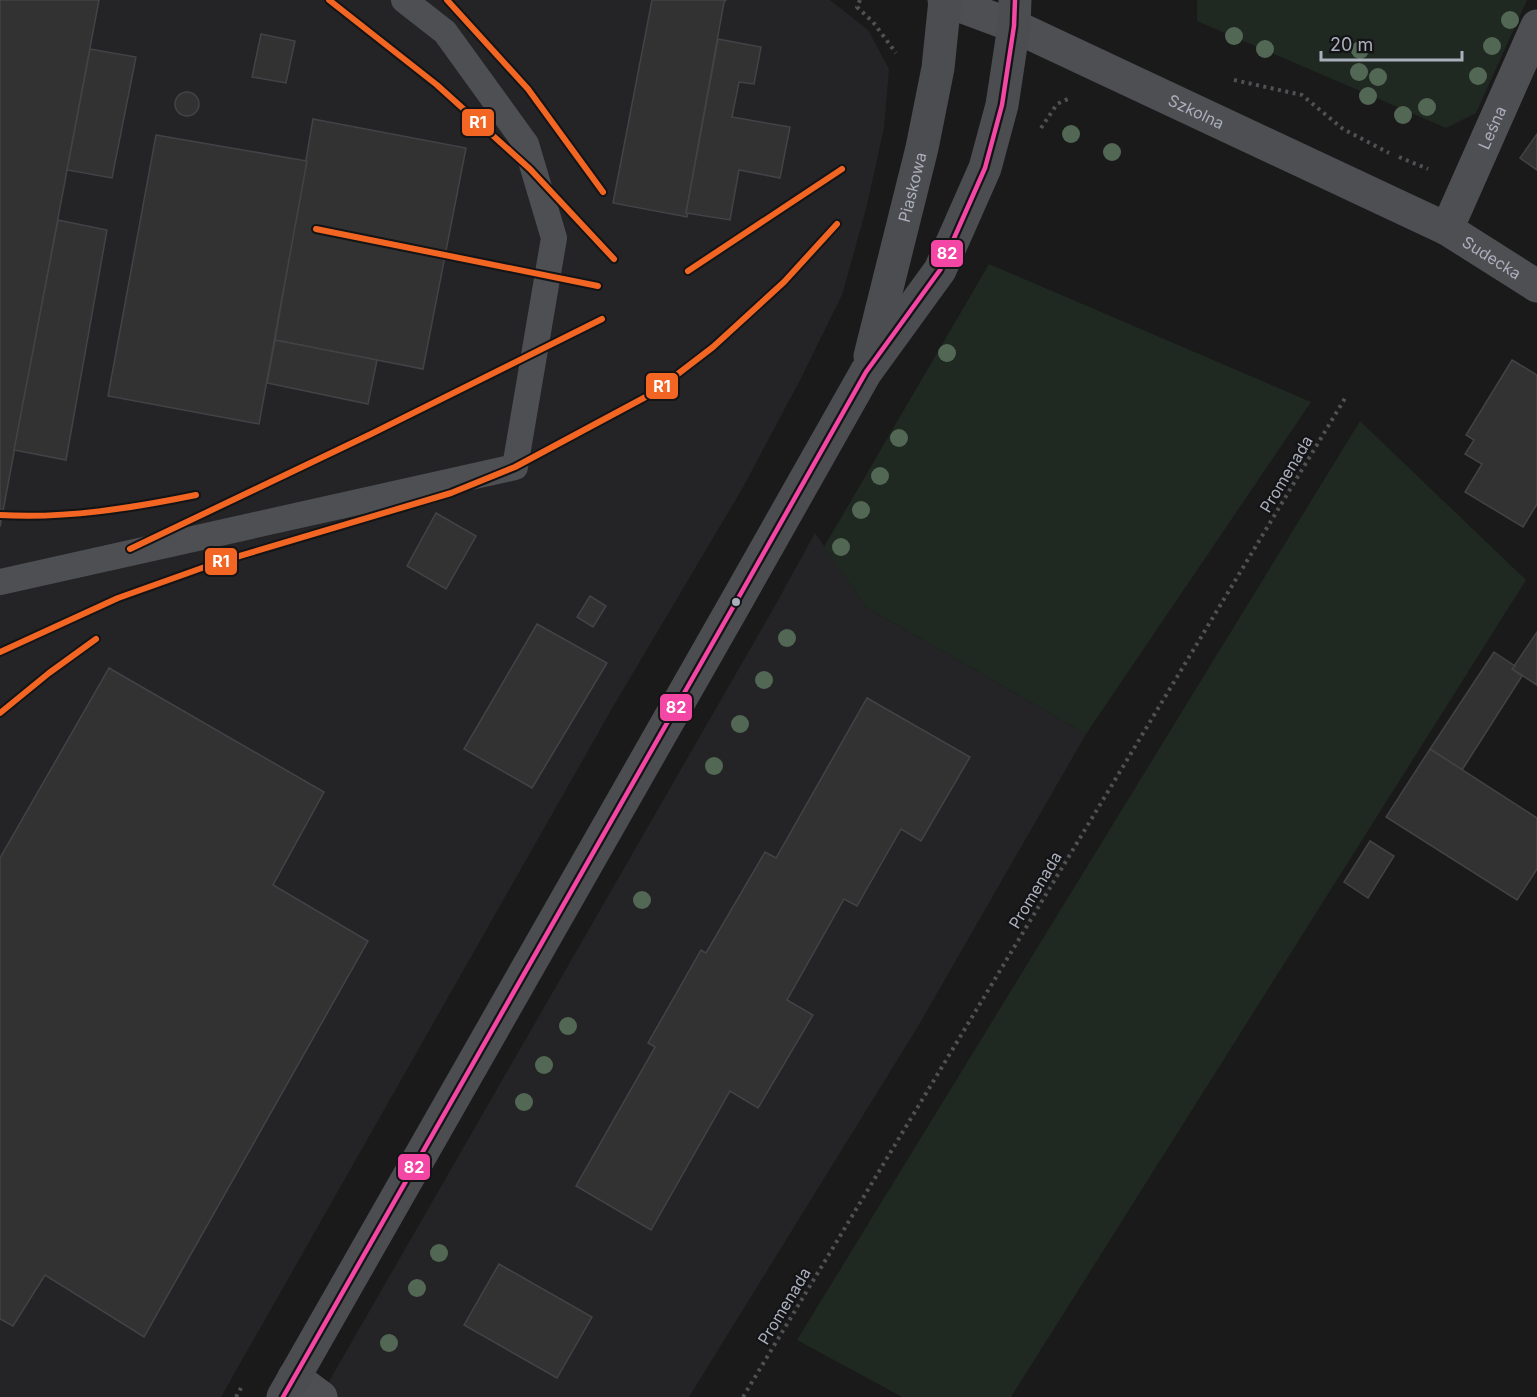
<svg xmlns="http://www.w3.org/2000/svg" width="1537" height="1397" font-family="Inter,sans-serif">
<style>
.built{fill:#242426}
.green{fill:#1f2821}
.building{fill:#323232;stroke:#424346;stroke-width:1.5}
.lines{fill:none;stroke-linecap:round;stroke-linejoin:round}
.path{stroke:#505155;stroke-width:4;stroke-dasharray:3 4.5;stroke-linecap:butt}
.service{stroke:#4e4f53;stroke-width:26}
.minor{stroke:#4e4f53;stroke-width:33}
.secondary{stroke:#4c4d51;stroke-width:33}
.bus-1-casing{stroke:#141416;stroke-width:9}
.bus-1{stroke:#f346a5;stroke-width:4.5}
.rail-1-casing{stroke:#141416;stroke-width:10}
.rail-1{stroke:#f26522;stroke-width:6}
.tree{fill:#526854}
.bus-dot{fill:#aaafbc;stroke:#141416;stroke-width:2}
.labels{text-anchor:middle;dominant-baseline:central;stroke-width:4.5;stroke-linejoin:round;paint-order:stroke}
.street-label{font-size:16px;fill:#aaafbc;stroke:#141416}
.line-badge{stroke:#141416;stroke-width:2}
.badge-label{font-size:16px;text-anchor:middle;font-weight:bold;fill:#fff}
</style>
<rect width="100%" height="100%" fill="#1a1a1a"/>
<!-- built -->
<g class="built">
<polygon points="0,0 830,0 868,30 889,69 884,128 866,209 842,295 798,384 742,489 614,705 221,1397 0,1397"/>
<polygon points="815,533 866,607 1086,734 917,1028 689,1397 320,1397 772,611"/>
</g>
<!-- green -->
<g class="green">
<polygon points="1197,0 1527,0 1476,113 1446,128 1197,21"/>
<polygon points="989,264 1311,402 1086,734 866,607 824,547"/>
<polygon points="1360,421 1526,580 1011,1397 902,1397 797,1340"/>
</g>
<!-- building -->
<g class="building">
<polygon points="0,0 99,0 0,527"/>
<polygon points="652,0 726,0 724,2 686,213 688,213 687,217 613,203"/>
<polygon points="261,34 295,41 286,83 252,77"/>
<polygon points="718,39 761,47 754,84 739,82 732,117 790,127 780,178 739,170 730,220 686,213"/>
<polygon points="90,49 136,57 112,178 67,170"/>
<circle cx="187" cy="104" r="12"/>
<polygon points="313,119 466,148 423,369 275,340"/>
<polygon points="1537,134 1537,170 1520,158"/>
<polygon points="156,135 307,161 259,424 108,396"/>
<polygon points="58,220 107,230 66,460 14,450"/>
<polygon points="275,340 377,360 368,404 267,383"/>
<polygon points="1512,360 1537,375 1537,504 1523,527 1465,492 1482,464 1465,454 1474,440 1466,435"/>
<polygon points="436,513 476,536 446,589 407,566"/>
<polygon points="590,596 606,606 593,627 577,617"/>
<polygon points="537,624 607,663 532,788 464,749"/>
<polygon points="1537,632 1537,685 1512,669"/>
<polygon points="1494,652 1515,666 1512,669 1522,676 1462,770 1430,749"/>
<polygon points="109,668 324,792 273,885 368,941 144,1337 45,1275 13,1326 0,1319 0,858"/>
<polygon points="867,698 970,757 921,841 901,829 857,906 844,899 787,1000 813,1015 758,1108 730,1091 651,1230 576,1186 655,1047 648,1043 701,950 706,953 765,852 776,858"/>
<polygon points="1430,749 1537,818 1537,869 1517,900 1386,817"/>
<polygon points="1370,841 1394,856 1368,898 1344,882"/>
<polygon points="499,1264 592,1317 557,1378 464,1325"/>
</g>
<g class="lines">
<!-- path -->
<g class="path">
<polyline points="860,0 857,7 873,22 896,53"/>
<polyline points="1234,80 1302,95 1343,129 1389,153"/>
<polyline points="1041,128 1057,104 1070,98"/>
<polyline points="1399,157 1428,169"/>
<polyline points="236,1397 241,1388"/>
<polyline points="743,1397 1347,395"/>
</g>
<!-- service -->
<polyline class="service" points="0,582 515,467 554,238 526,144 445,32 404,0"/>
<!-- minor -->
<g class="minor">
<path id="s1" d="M944 0 1014 26 1447 229 1537 286"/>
<path id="s2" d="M1447 229 1537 26"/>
<polyline points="294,1377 321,1397"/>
</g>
<!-- secondary -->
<g class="secondary">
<path id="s3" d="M870 356 922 148 938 68 945 0"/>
<polyline points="283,1397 736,602 866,372 940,270 985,168 1002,105 1014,26 1015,0"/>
</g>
<defs>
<polyline id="bus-1" points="283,1397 736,602 866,372 940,270 985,168 1002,105 1014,26 1015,0"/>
</defs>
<!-- bus-1 casing -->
<use href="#bus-1" class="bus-1-casing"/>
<!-- bus-1 -->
<use href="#bus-1" class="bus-1"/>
<defs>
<g id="rail-1">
<polyline points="329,0 437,85 530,169 614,259"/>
<polyline points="447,0 528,89 603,192"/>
<polyline points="316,229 598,286"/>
<polyline points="688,271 842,169"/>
<path d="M0 515C66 519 132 508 196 495"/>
<polyline points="130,549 371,434 602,319"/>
<polyline points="0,652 118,598 216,563 451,493 515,467 653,393 713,347 784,282 837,224"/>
<polyline points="0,713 49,673 96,639"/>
</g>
</defs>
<!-- rail-1 casing -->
<use href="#rail-1" class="rail-1-casing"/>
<!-- rail-1 -->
<use href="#rail-1" class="rail-1"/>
</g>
<!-- trees -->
<g class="tree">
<circle cx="1510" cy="20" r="9"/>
<circle cx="1234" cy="36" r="9"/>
<circle cx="1492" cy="46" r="9"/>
<circle cx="1265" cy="49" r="9"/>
<circle cx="1360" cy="50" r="9"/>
<circle cx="1359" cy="72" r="9"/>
<circle cx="1478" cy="76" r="9"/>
<circle cx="1378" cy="77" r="9"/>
<circle cx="1368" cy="96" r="9"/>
<circle cx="1427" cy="107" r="9"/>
<circle cx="1403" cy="115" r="9"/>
<circle cx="1071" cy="134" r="9"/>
<circle cx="1112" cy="152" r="9"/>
<circle cx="947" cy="353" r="9"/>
<circle cx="899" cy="438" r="9"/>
<circle cx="880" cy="476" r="9"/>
<circle cx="861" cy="510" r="9"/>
<circle cx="841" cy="547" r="9"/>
<circle cx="787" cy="638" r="9"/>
<circle cx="764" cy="680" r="9"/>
<circle cx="740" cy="724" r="9"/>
<circle cx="714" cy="766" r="9"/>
<circle cx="642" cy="900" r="9"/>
<circle cx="568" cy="1026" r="9"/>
<circle cx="544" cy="1065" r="9"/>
<circle cx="524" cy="1102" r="9"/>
<circle cx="439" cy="1253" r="9"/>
<circle cx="417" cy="1288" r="9"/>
<circle cx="389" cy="1343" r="9"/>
</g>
<!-- markers -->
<circle class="bus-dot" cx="736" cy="602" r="5"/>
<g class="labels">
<!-- street labels -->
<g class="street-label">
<text stroke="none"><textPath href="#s1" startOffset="276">Szkolna</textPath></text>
<text stroke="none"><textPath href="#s2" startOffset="111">Leśna</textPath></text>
<text stroke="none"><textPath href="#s3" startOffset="174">Piaskowa</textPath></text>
<text stroke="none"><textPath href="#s1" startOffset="606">Sudecka</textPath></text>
<text transform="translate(1286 474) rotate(-59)">Promenada</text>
<text transform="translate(1035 890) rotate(-59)">Promenada</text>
<text transform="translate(784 1306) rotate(-59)">Promenada</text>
</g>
</g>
<g class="line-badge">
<rect x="461" y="108" width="34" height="29" rx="6" fill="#f26522"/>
<rect x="930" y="239" width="34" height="29" rx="6" fill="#f346a5"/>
<rect x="645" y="372" width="34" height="28" rx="6" fill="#f26522"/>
<rect x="204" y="547" width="34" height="29" rx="6" fill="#f26522"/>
<rect x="659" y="693" width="34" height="29" rx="6" fill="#f346a5"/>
<rect x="397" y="1153" width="34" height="28" rx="6" fill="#f346a5"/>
</g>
<g class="badge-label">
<text x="478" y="128">R1</text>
<text x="947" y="259">82</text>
<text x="662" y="392">R1</text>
<text x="221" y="567">R1</text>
<text x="676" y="713">82</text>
<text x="414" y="1173">82</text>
</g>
<!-- scale -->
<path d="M1321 51v9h141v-9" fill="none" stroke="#aaafbc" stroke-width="3"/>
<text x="1330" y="51" font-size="18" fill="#aaafbc" stroke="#141416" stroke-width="4.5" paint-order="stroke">20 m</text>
</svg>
